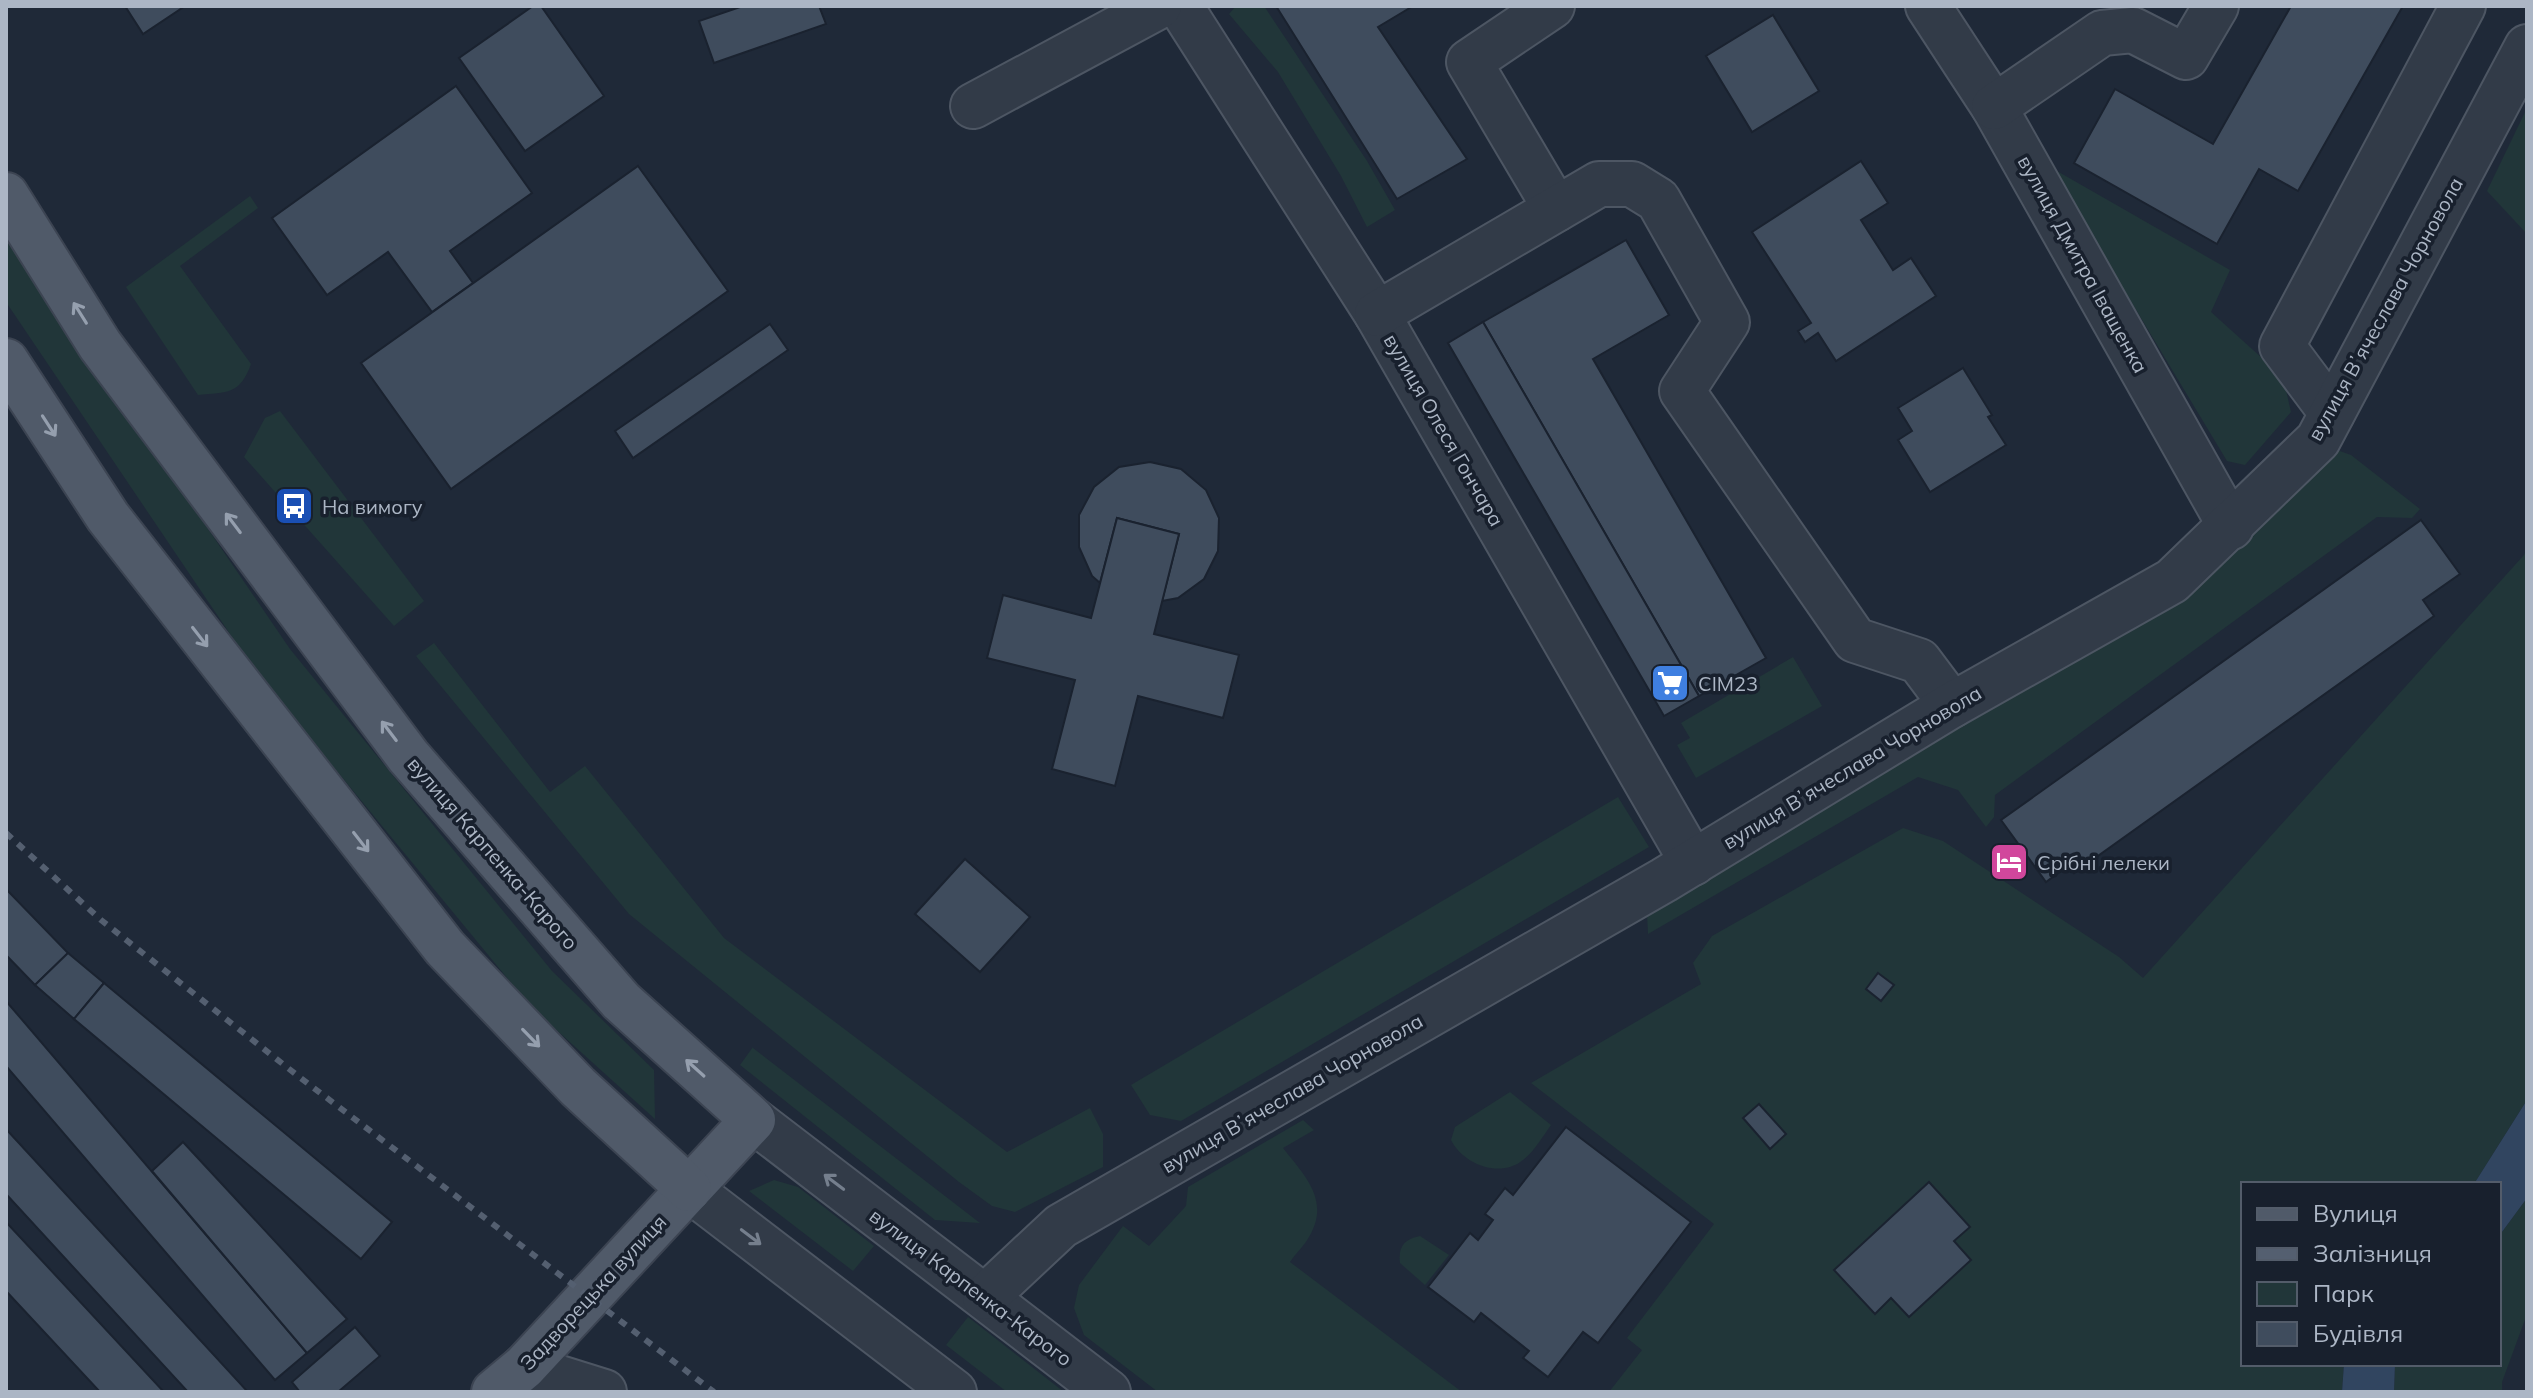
<svg xmlns="http://www.w3.org/2000/svg" width="2533" height="1398" font-family="Mulish,sans-serif">
<style>
.green{fill:#213639}
.water{fill:#314560}
.building{fill:#3f4c5d;stroke:#1a222f;stroke-width:2}
.lines{fill:none;stroke-linecap:round;stroke-linejoin:round}
.minor-casing{stroke:#4d5663;stroke-width:48}
.major-casing{stroke:#3c4452;stroke-width:48}
.minor{stroke:#323b48;stroke-width:44}
.major{stroke:#505a69;stroke-width:44}
.rail{stroke:#545f70;stroke-width:6;stroke-dasharray:8 8;stroke-linecap:butt}
.oneway{stroke:#959fae}
.oneway2{stroke:#757f8d}
.labels{text-anchor:middle;dominant-baseline:central;stroke-width:7;stroke-linejoin:round;paint-order:stroke}
.street-label{font-size:20px;fill:#acb6c5;stroke:#18202d}
.poi-label{font-size:20px;fill:#acb6c5;stroke:#18202d;text-anchor:start}
</style>
<rect width="100%" height="100%" fill="#1f2938"/>
<!-- green -->
<g class="green">
<polygon points="1236,6 1264,6 1367,161 1395,210 1367,227 1341,176 1278,72 1229,14"/>
<polygon points="2527,108 2527,234 2487,191"/>
<polygon points="2050,167 2230,270 2211,312 2283,377 2291,412 2245,465 2227,461"/>
<path d="M250 196 258 208 180 266 251 364C240 395 227 392 198 395L126 287Z"/>
<polygon points="6,233 290,649 552,971 654,1070 655,1119 531,1007 257,674 6,302"/>
<polygon points="280,411 424,601 394,626 244,457 265,418"/>
<polygon points="2337,450 2351,455 2420,509 2412,518 2377,517 1995,795 1994,817 1986,827 1958,790 1918,777 1648,934 1647,914 2171,599 2222,565"/>
<polygon points="2527,548 2527,1100 2474,1184 2243,1184 2243,1364 2344,1364 2342,1392 1609,1392 1642,1350 1627,1338 1714,1224 1531,1083 1701,984 1693,963 1712,936 1903,828 1943,841 2119,957 2143,978 2524,555"/>
<polygon points="434,643 550,792 585,766 724,938 1007,1152 1090,1108 1103,1134 1103,1167 1015,1212 992,1206 959,1182 629,914 416,656"/>
<polygon points="1793,657 1822,706 1696,778 1677,745 1690,738 1681,723"/>
<polygon points="1618,797 1649,847 1181,1121 1150,1115 1131,1085"/>
<polygon points="753,1047 753,1048 980,1223 935,1220 740,1065"/>
<path d="M1510 1092 1551 1125C1543 1136 1534 1152 1523 1160 1500 1179 1463 1164 1451 1140L1455 1127Z"/>
<path d="M1303 1120 1314 1130 1283 1148C1304 1175 1331 1200 1309 1237 1304 1246 1296 1253 1290 1262L1462 1392H1158L1084 1335 1074 1308 1079 1285 1123 1226 1149 1246 1186 1206 1188 1187Z"/>
<polygon points="774,1180 798,1187 874,1246 853,1271 749,1191"/>
<polygon points="2527,1198 2527,1314 2502,1382 2502,1392 2394,1392 2395,1364 2499,1364 2499,1236"/>
<path d="M1420 1236 1449 1255 1425 1285 1400 1263C1398 1247 1404 1239 1420 1236Z"/>
<polygon points="968,1317 1064,1392 1007,1392 946,1345"/>
</g>
<!-- water -->
<g class="water">
<polygon points="2527,1100 2527,1198 2499,1236 2499,1184 2474,1184"/>
<polygon points="2344,1364 2395,1364 2394,1392 2342,1392"/>
</g>
<!-- building -->
<g class="building">
<polygon points="125,6 185,6 143,34"/>
<polygon points="533,6 541,6 604,96 525,151 459,58"/>
<polygon points="743,6 819,6 826,24 714,63 699,21"/>
<polygon points="1276,6 1413,6 1378,27 1467,159 1397,199"/>
<polygon points="2291,6 2403,6 2298,191 2259,169 2217,244 2074,163 2115,89 2213,144"/>
<polygon points="1773,15 1819,91 1752,132 1706,56"/>
<polygon points="456,86 532,193 450,251 473,283 432,312 388,252 327,295 272,218"/>
<polygon points="1861,161 1888,203 1861,220 1893,270 1911,258 1936,296 1836,361 1818,333 1805,342 1798,331 1811,323 1752,232"/>
<polygon points="638,166 728,291 451,489 361,363"/>
<polygon points="1626,240 1669,315 1593,359 1766,658 1699,696 1483,322"/>
<polygon points="1483,322 1699,696 1664,716 1448,343"/>
<polygon points="770,324 788,350 633,458 615,431"/>
<polygon points="1963,368 1992,415 1988,417 2006,445 1930,492 1898,440 1912,431 1898,408"/>
<polygon points="1150,462 1181,469 1206,490 1219,518 1218,551 1204,579 1178,598 1162,601 1179,534 1117,518 1100,583 1092,576 1079,547 1079,515 1094,487 1119,467"/>
<polygon points="1117,518 1179,534 1154,634 1239,655 1223,718 1138,696 1115,786 1052,769 1075,680 987,658 1003,595 1091,618"/>
<polygon points="2421,520 2460,574 2423,600 2434,616 2074,873 2069,865 2046,882 2001,820"/>
<polygon points="965,859 1030,917 980,972 915,914"/>
<polygon points="6,889 68,953 35,985 6,955"/>
<polygon points="68,953 104,983 74,1019 35,985"/>
<polygon points="1878,973 1894,985 1881,1001 1866,989"/>
<polygon points="104,983 392,1222 361,1259 74,1019"/>
<polygon points="6,1001 307,1353 275,1380 6,1066"/>
<polygon points="1759,1104 1786,1134 1770,1149 1743,1118"/>
<polygon points="1566,1127 1691,1222 1598,1343 1583,1332 1548,1377 1523,1358 1529,1351 1481,1313 1474,1322 1428,1287 1470,1233 1478,1240 1493,1220 1485,1214 1505,1188 1513,1195"/>
<polygon points="6,1129 248,1392 188,1392 6,1194"/>
<polygon points="183,1142 347,1319 307,1353 152,1171"/>
<polygon points="1929,1182 1970,1227 1954,1241 1971,1260 1909,1317 1891,1298 1875,1314 1834,1270"/>
<polygon points="6,1222 164,1392 100,1392 6,1291"/>
<polygon points="355,1327 380,1356 338,1392 300,1392 292,1382"/>
</g>
<g class="lines">
<defs>
<g id="minor">
<polyline points="1180,6 1377,314 1693,863"/>
<polyline points="1552,6 1469,62 1556,209"/>
<polyline points="1928,6 1994,107 2231,527"/>
<polyline points="973,106 1159,6"/>
<polyline points="1994,107 2102,33 2133,30 2186,57 2216,6"/>
<polyline points="1377,314 1599,184 1632,184 1658,200 1727,322 1682,391 1855,640 1919,661 1952,705"/>
<polyline points="2332,413 2282,346 2463,6"/>
<polyline points="753,1120 1108,1392"/>
<polyline points="689,1189 954,1392"/>
<polyline points="985,1297 1061,1226 1664,880 1952,705 2172,581 2318,440 2527,47"/>
<polyline points="524,1367 604,1392"/>
</g>
<g id="major">
<polyline points="6,195 100,345 408,756 621,1001 753,1120 524,1367 494,1392"/>
<polyline points="6,361 108,517 445,948 578,1087 689,1189"/>
</g>
</defs>
<!-- minor casing -->
<use href="#minor" class="minor-casing"/>
<!-- major casing -->
<use href="#major" class="major-casing"/>
<!-- minor -->
<use href="#minor" class="minor"/>
<!-- major -->
<use href="#major" class="major"/>
<!-- rail -->
<polyline class="rail" points="6,833 101,920 298,1076 714,1392"/>
</g>
<!-- one-way arrows -->
<defs><path id="oneway-shaft" d="M-6 0H5M1.5-3L5.5 0L1.5 3" fill="none" stroke-width="1.6" stroke-linecap="round" stroke-linejoin="round" transform="scale(2)"/></defs>
<g class="oneway">
<use href="#oneway-shaft" transform="translate(80 313) rotate(-122)"/>
<use href="#oneway-shaft" transform="translate(49 426) rotate(57)"/>
<use href="#oneway-shaft" transform="translate(233 523) rotate(-127)"/>
<use href="#oneway-shaft" transform="translate(200 637) rotate(52)"/>
<use href="#oneway-shaft" transform="translate(389 731) rotate(-127)"/>
<use href="#oneway-shaft" transform="translate(361 842) rotate(52)"/>
<use href="#oneway-shaft" transform="translate(531 1038) rotate(46)"/>
<use href="#oneway-shaft" transform="translate(695 1068) rotate(-138)"/>
</g>
<g class="oneway2">
<use href="#oneway-shaft" transform="translate(834 1182) rotate(-143)"/>
<use href="#oneway-shaft" transform="translate(751 1237) rotate(37)"/>
</g>
<!-- icons -->
<defs>
<symbol id="bus-square" viewBox="-11 -11 22 22"><rect x="-9" y="-9" width="18" height="18" rx="4" fill="#1a4fb4" stroke="#18202d"/><path d="M-5-6H5V4H4V6H2V4H-2V6H-4V4H-5ZM-3.5-4V0h7V-4ZM-3.5 1.2v1.5H-2V1.2ZM2 1.2v1.5H3.5V1.2Z" fill="#fff"/></symbol>
<symbol id="supermarket-square" viewBox="-11 -11 22 22"><rect x="-9" y="-9" width="18" height="18" rx="4" fill="#3f7fe0" stroke="#18202d"/><path d="M-6-5.5h2.5l.6 2H6L4.5 2H-2.5L-4.4-4H-6ZM-1.5 3.2a1.3 1.3 0 1 0 .1 0ZM3 3.2a1.3 1.3 0 1 0 .1 0Z" fill="#fff"/></symbol>
<symbol id="hotel-square" viewBox="-11 -11 22 22"><rect x="-9" y="-9" width="18" height="18" rx="4" fill="#d1479c" stroke="#18202d"/><path d="M-6-4.5h1.5V1H6V5H4.5V3h-9V5H-6ZM-4 0a1.8 1.8 0 1 1 3.6 0ZM.5 0V-2.5h3Q6-2.5 6 0Z" fill="#fff"/></symbol>
</defs>
<g fill-rule="evenodd">
<use href="#bus-square" x="272" y="484" width="44" height="44"/>
<use href="#supermarket-square" x="1648" y="661" width="44" height="44"/>
<use href="#hotel-square" x="1987" y="840" width="44" height="44"/>
</g>
<g class="labels">
<!-- street labels -->
<g class="street-label">
<text transform="translate(2083 264) rotate(61)">вулиця Дмитра Іващенка</text>
<text transform="translate(2385 309) rotate(-61)">вулиця Вʼячеслава Чорновола</text>
<text transform="translate(1444 430) rotate(60)">вулиця Олеся Гончара</text>
<text transform="translate(1852 767) rotate(-31)">вулиця Вʼячеслава Чорновола</text>
<text transform="translate(493 853) rotate(49)">вулиця Карпенка-Карого</text>
<text transform="translate(1292 1093) rotate(-30)">вулиця Вʼячеслава Чорновола</text>
<text transform="translate(971 1287) rotate(37)">вулиця Карпенка-Карого</text>
<text transform="translate(593 1292) rotate(-47)">Задворецька вулиця</text>
</g>
<!-- poi labels -->
<g class="poi-label">
<text x="322" y="506">На вимогу</text>
<text x="1698" y="683">СІМ23</text>
<text x="2037" y="862">Срібні лелеки</text>
</g>
</g>
<!-- border -->
<rect width="2533" height="1398" fill="none" stroke="#acb6c5" stroke-width="16"/>
<!-- legend -->
<rect x="2241" y="1182" width="260" height="184" fill="#18202d" stroke="#535c6a" stroke-width="2"/>
<rect x="2257" y="1208" width="40" height="12" fill="#505a69" stroke="#535c6a" stroke-width="2"/>
<text x="2313" y="1222" font-size="24" fill="#acb6c5">Вулиця</text>
<rect x="2257" y="1248" width="40" height="12" fill="#545f70" stroke="#535c6a" stroke-width="2"/>
<text x="2313" y="1262" font-size="24" fill="#acb6c5">Залізниця</text>
<rect x="2257" y="1282" width="40" height="24" fill="#213639" stroke="#535c6a" stroke-width="2"/>
<text x="2313" y="1302" font-size="24" fill="#acb6c5">Парк</text>
<rect x="2257" y="1322" width="40" height="24" fill="#3f4c5d" stroke="#535c6a" stroke-width="2"/>
<text x="2313" y="1342" font-size="24" fill="#acb6c5">Будівля</text>
</svg>
